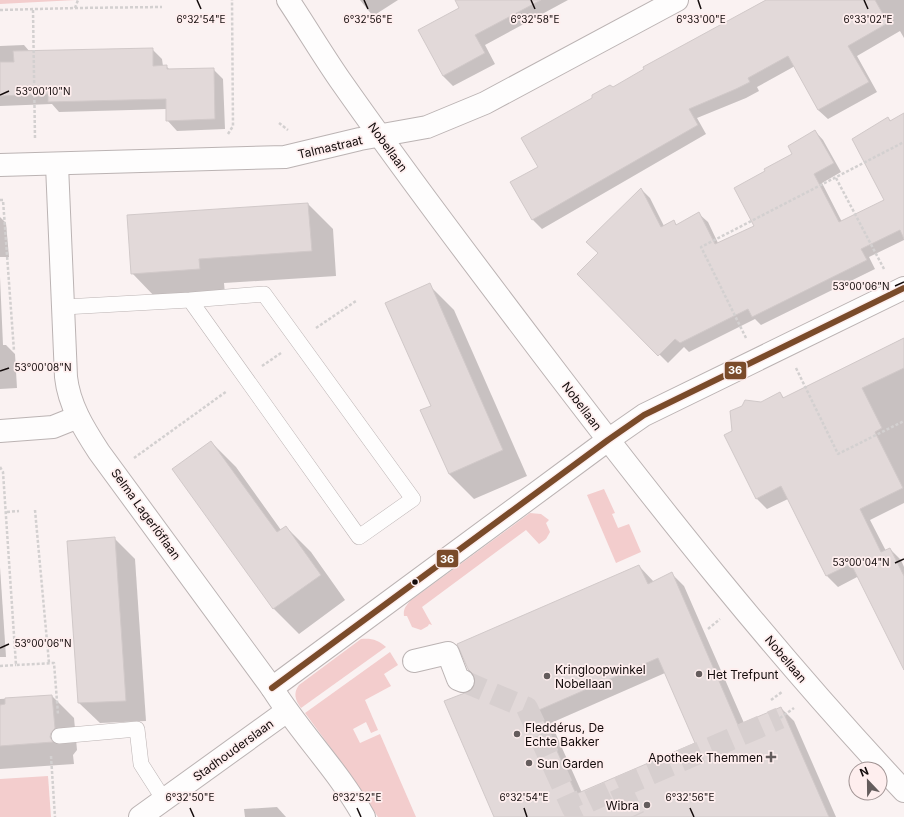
<svg xmlns="http://www.w3.org/2000/svg" width="904" height="817" font-family="Inter,sans-serif">
<style>
.green{fill:#f3cdcd}
.shadow{fill:#0003;fill-rule:evenodd}
.building{fill:#e2d9d9;stroke:#d1c9c9;fill-rule:evenodd}
.lines{fill:none;stroke-linecap:round;stroke-linejoin:round}
.pedestrian-tunnel{stroke:#d7cfcf;stroke-width:22;stroke-dasharray:22 11;stroke-linecap:butt}
.service-casing{stroke:#bbb3b3;stroke-width:16}
.pedestrian-casing{stroke:#bbb3b3;stroke-width:24}
.minor-casing{stroke:#bbb3b3;stroke-width:24}
.tertiary-casing{stroke:#bbb3b3;stroke-width:24}
.path{stroke:#d3d0d0;stroke-width:2.5;stroke-dasharray:3 2;stroke-linecap:butt}
.service{stroke:#fefdfd;stroke-width:15}
.pedestrian{stroke:#fefdfd;stroke-width:22}
.minor{stroke:#fefdfd;stroke-width:22}
.tertiary{stroke:#fefdfd;stroke-width:22}
.bus-1-casing{stroke:#feeeee;stroke-width:9}
.bus-1{stroke:#7a4b2a;stroke-width:6}
.ticks{fill:none;stroke:#130b0b;stroke-width:1.5}
.bus-dot{fill:#130b0b;stroke:#feeeee;stroke-width:1.5}
.poi-dot{fill:#645c5c;stroke:#feeeee;stroke-width:1.5}
.labels{text-anchor:middle;dominant-baseline:central;stroke-width:3.5;stroke-linejoin:round;paint-order:stroke}
.street-label{font-size:12px;fill:#130b0b;stroke:#feeeee}
.poi-label{font-size:12px;fill:#130b0b;stroke:#feeeee;text-anchor:start}
.ticks-label{font-size:10px;text-anchor:middle;fill:#130b0b;stroke:#feeeee;stroke-width:3.5;stroke-linejoin:round;paint-order:stroke}
.line-badge{stroke:#feeeee;stroke-width:1.5}
.badge-label{font-size:11px;text-anchor:middle;font-weight:bold;fill:#fff}
</style>
<rect width="100%" height="100%" fill="#faf2f2"/>
<!-- green -->
<g class="green">
<polygon points="0,0 76,0 0,4"/>
<polygon points="604,489 615,513 612,514 618,528 629,524 641,552 616,563 587,495"/>
<path d="M530 513 541 514 549 520 546 523 550 532 546 539 539 544 526 530 422 607 432 625 429 624 428 626 421 630 412 627 407 616H404C403 609 406 606 410 601Z"/>
<path d="M361 639C372 638 378 640 386 647L301 708C295 700 293 693 299 685Z"/>
<polygon points="390,652 398,665 384,674 391,686 365,700 378,730 371,733 366,722 353,729 360,743 380,734 416,817 378,817 345,767 305,713"/>
<polygon points="48,776 51,817 0,817 0,779"/>
</g>
<!-- shadow -->
<g class="shadow">
<polygon points="360,0 398,0 373,16"/>
<polygon points="470,0 568,0 485,45 495,64 453,86 443,76 461,8"/>
<polygon points="767,0 904,0 904,38 900,31 857,56 877,92 828,119 818,110 795,66 757,87 759,91 746,98 697,118 706,134 542,229 533,220 512,182 539,168 613,88"/>
<polygon points="24,45 30,52 152,49 162,59 163,66 166,66 170,70 213,69 223,79 225,129 177,131 167,120 167,109 59,112 52,104 0,106 0,46"/>
<polygon points="904,114 904,240 869,257 875,269 761,325 755,319 689,352 684,347 668,363 579,274 599,253 641,189 650,198 664,226 673,221 677,225 699,214 708,222 718,243 756,226 767,172 793,154 815,131 823,140 841,172 822,183 842,222 885,200 888,118 891,121"/>
<polygon points="308,204 333,229 336,276 224,283 225,294 157,299 132,273"/>
<polygon points="0,217 6,223 9,257 0,257"/>
<polygon points="0,277 3,345 6,345 15,354 17,388 0,389"/>
<polygon points="429,285 454,310 527,476 474,499 449,474 432,406"/>
<polygon points="904,338 904,503 870,520 886,551 890,549 901,560 904,567 904,661 859,576 838,587 827,576 788,499 767,509 756,498 733,432 762,403 780,393 784,398"/>
<polygon points="211,442 236,467 281,530 286,527 311,552 345,600 299,634 274,609 173,469"/>
<polygon points="114,538 135,559 146,721 100,723 79,703"/>
<path d="M639 566 654 582 671 573 684 586 744 723 781 708 794 721 836 817H495L471 692ZM665 673 696 743 582 793 551 723Z"/>
<polygon points="0,567 6,657 0,657"/>
<polygon points="52,696 74,718 77,750 73,755 74,764 0,769 0,699"/>
<polygon points="277,807 286,817 245,817 244,809"/>
</g>
<!-- building -->
<g class="building">
<polygon points="455,0 541,0 475,35 485,53 443,76 418,30 459,8"/>
<polygon points="766,0 875,0 888,23 848,46 869,82 818,110 788,56 748,78 750,82 736,89 689,109 698,125 532,220 510,182 538,167 521,138 592,98 592,95 610,85 613,87 644,69 643,67"/>
<polygon points="153,48 153,66 167,65 167,69 214,68 215,119 166,121 166,99 48,102 48,94 0,96 0,62 14,62 13,51"/>
<polygon points="904,113 904,239 900,230 861,249 867,260 752,317 748,309 680,343 675,339 658,356 577,274 598,253 586,242 641,188 661,227 674,220 676,225 699,212 715,244 754,226 734,188 765,171 764,169 792,154 788,146 815,130 834,163 814,174 839,222 884,200 852,139 888,117 890,121"/>
<polygon points="308,203 312,251 199,259 200,269 131,274 127,215"/>
<polygon points="430,283 503,450 449,474 420,410 431,406 385,303"/>
<polygon points="904,338 904,368 862,388 882,428 875,432 903,488 860,509 881,552 890,548 904,576 904,670 851,564 826,576 781,486 756,499 724,435 732,431 730,411 742,406 745,400 761,402 780,392 783,398"/>
<polygon points="211,441 277,532 286,526 321,575 273,609 172,469"/>
<polygon points="115,537 126,701 78,703 67,541"/>
<path d="M639 565 648 584 672 572 738 725 781 707 829 817H494L444 701 470 691 475 685V679L473 674 468 669 457 644ZM658 658 695 743 576 794 539 710Z"/>
<polygon points="52,695 55,728 51,733 50,737 53,742 0,746 0,705 5,704 5,698"/>
</g>
<g class="lines">
<!-- pedestrian-tunnel -->
<g class="pedestrian-tunnel">
<polyline points="463,681 527,708 573,809 620,787 634,817"/>
<polyline points="620,787 780,718"/>
</g>
<defs>
<g id="service">
<polyline points="64,307 190,300 359,537 413,499 264,294 190,300"/>
<polyline points="59,736 137,729 141,764 164,800"/>
</g>
<polyline id="pedestrian" points="414,661 448,653 458,679 463,681"/>
<g id="minor">
<polyline points="0,165 285,157 360,139 427,127 485,103 677,0"/>
<path d="M57 165 66 377C69 405 84 429 99 452L272 688C300 733 339 771 364 817"/>
<polyline points="0,431 53,427 78,417"/>
<polyline points="272,688 608,440 644,415 904,288"/>
<polyline points="140,817 287,711"/>
</g>
<path id="tertiary" d="M288 0C306 27 322 54 340 80 406 174 475 265 544 356 658 506 775 654 904 791"/>
</defs>
<!-- service casing -->
<use href="#service" class="service-casing"/>
<!-- pedestrian casing -->
<use href="#pedestrian" class="pedestrian-casing"/>
<!-- minor casing -->
<use href="#minor" class="minor-casing"/>
<!-- tertiary casing -->
<use href="#tertiary" class="tertiary-casing"/>
<!-- path -->
<g class="path">
<polyline points="75,8 162,7"/>
<polyline points="0,10 75,8 78,0"/>
<polyline points="33,10 35,139"/>
<polyline points="279,123 288,130"/>
<polyline points="228,134 233,126 232,0"/>
<polyline points="836,178 884,269"/>
<polyline points="0,200 3,200 14,351"/>
<polyline points="316,328 356,301"/>
<polyline points="746,338 701,247 904,142"/>
<polyline points="262,366 281,353"/>
<polyline points="796,368 838,454 904,421"/>
<polyline points="134,458 227,391"/>
<polyline points="0,467 3,472 16,665 54,663 58,714"/>
<polyline points="35,510 49,663"/>
<polyline points="7,512 19,511"/>
<polyline points="708,629 720,619"/>
<polyline points="0,666 16,665"/>
<polyline points="771,700 782,692"/>
<polyline points="780,718 794,708"/>
<polyline points="51,756 55,817"/>
</g>
<!-- service -->
<use href="#service" class="service"/>
<!-- pedestrian -->
<use href="#pedestrian" class="pedestrian"/>
<!-- minor -->
<use href="#minor" class="minor"/>
<!-- tertiary -->
<use href="#tertiary" class="tertiary"/>
<defs>
<polyline id="bus-1" points="272,688 608,440 644,415 904,288"/>
</defs>
<!-- bus-1 casing -->
<use href="#bus-1" class="bus-1-casing"/>
<!-- bus-1 -->
<use href="#bus-1" class="bus-1"/>
</g>
<!-- ticks -->
<path class="ticks" d="M197 0 201 9M364 0 368 9M531 0 535 9M698 0 701 9M864 0 868 9M0 95 9 91M895 286 904 282M0 371 9 368M895 563 904 559M0 648 9 644M190 808 194 817M357 808 361 817M524 808 527 817M690 808 694 817"/>
<!-- markers -->
<circle class="bus-dot" cx="415" cy="582" r="3.5"/>
<g class="poi-dot">
<circle cx="699" cy="674" r="4"/>
<circle cx="547" cy="676" r="4"/>
<circle cx="517" cy="734" r="4"/>
<path d="M769 751h4v4h4v4h-4v4h-4v-4h-4v-4h4z"/>
<circle cx="529" cy="763" r="4"/>
<circle cx="647" cy="805" r="4"/>
</g>
<g class="labels">
<!-- street labels -->
<g class="street-label">
<text transform="translate(330 147) rotate(-13)">Talmastraat</text>
<text transform="translate(388 147) rotate(54)">Nobellaan</text>
<text transform="translate(582 406) rotate(53)">Nobellaan</text>
<text transform="translate(146 514) rotate(54)">Selma Lagerlöflaan</text>
<text transform="translate(786 659) rotate(50)">Nobellaan</text>
<text transform="translate(233 750) rotate(-36)">Stadhouderslaan</text>
</g>
<!-- poi labels -->
<g class="poi-label">
<text x="555" y="669">Kringloopwinkel<tspan x="555" dy="14">Nobellaan</tspan></text>
<text x="707" y="674">Het Trefpunt</text>
<text x="525" y="727">Fleddérus, De<tspan x="525" dy="14">Echte Bakker</tspan></text>
<text x="763" y="757" text-anchor="end">Apotheek Themmen</text>
<text x="537" y="763">Sun Garden</text>
<text x="639" y="805" text-anchor="end">Wibra</text>
</g>
</g>
<g class="ticks-label">
<text x="201" y="23">6°32'54"E</text>
<text x="368" y="23">6°32'56"E</text>
<text x="535" y="23">6°32'58"E</text>
<text x="701" y="23">6°33'00"E</text>
<text x="868" y="23">6°33'02"E</text>
<text x="43" y="95">53°00'10"N</text>
<text x="861" y="290">53°00'06"N</text>
<text x="43" y="371">53°00'08"N</text>
<text x="861" y="566">53°00'04"N</text>
<text x="43" y="647">53°00'06"N</text>
<text x="190" y="801">6°32'50"E</text>
<text x="357" y="801">6°32'52"E</text>
<text x="524" y="801">6°32'54"E</text>
<text x="690" y="801">6°32'56"E</text>
</g>
<g class="line-badge">
<rect x="724" y="361" width="23" height="19" rx="4" fill="#7a4b2a"/>
<rect x="436" y="549" width="23" height="19" rx="4" fill="#7a4b2a"/>
</g>
<g class="badge-label">
<text x="735" y="374">36</text>
<text x="447" y="563">36</text>
</g>
<!-- north arrow -->
<g transform="translate(868 781) rotate(338)"><circle r="19" fill="#feeeee" stroke="#a09393"/>
<path d="M0-3L7 15L0 10L-7 15Z" fill="#645c5c"/>
<text y="-6" font-size="11" font-weight="bold" text-anchor="middle" fill="#130b0b">N</text>
</g>
</svg>
